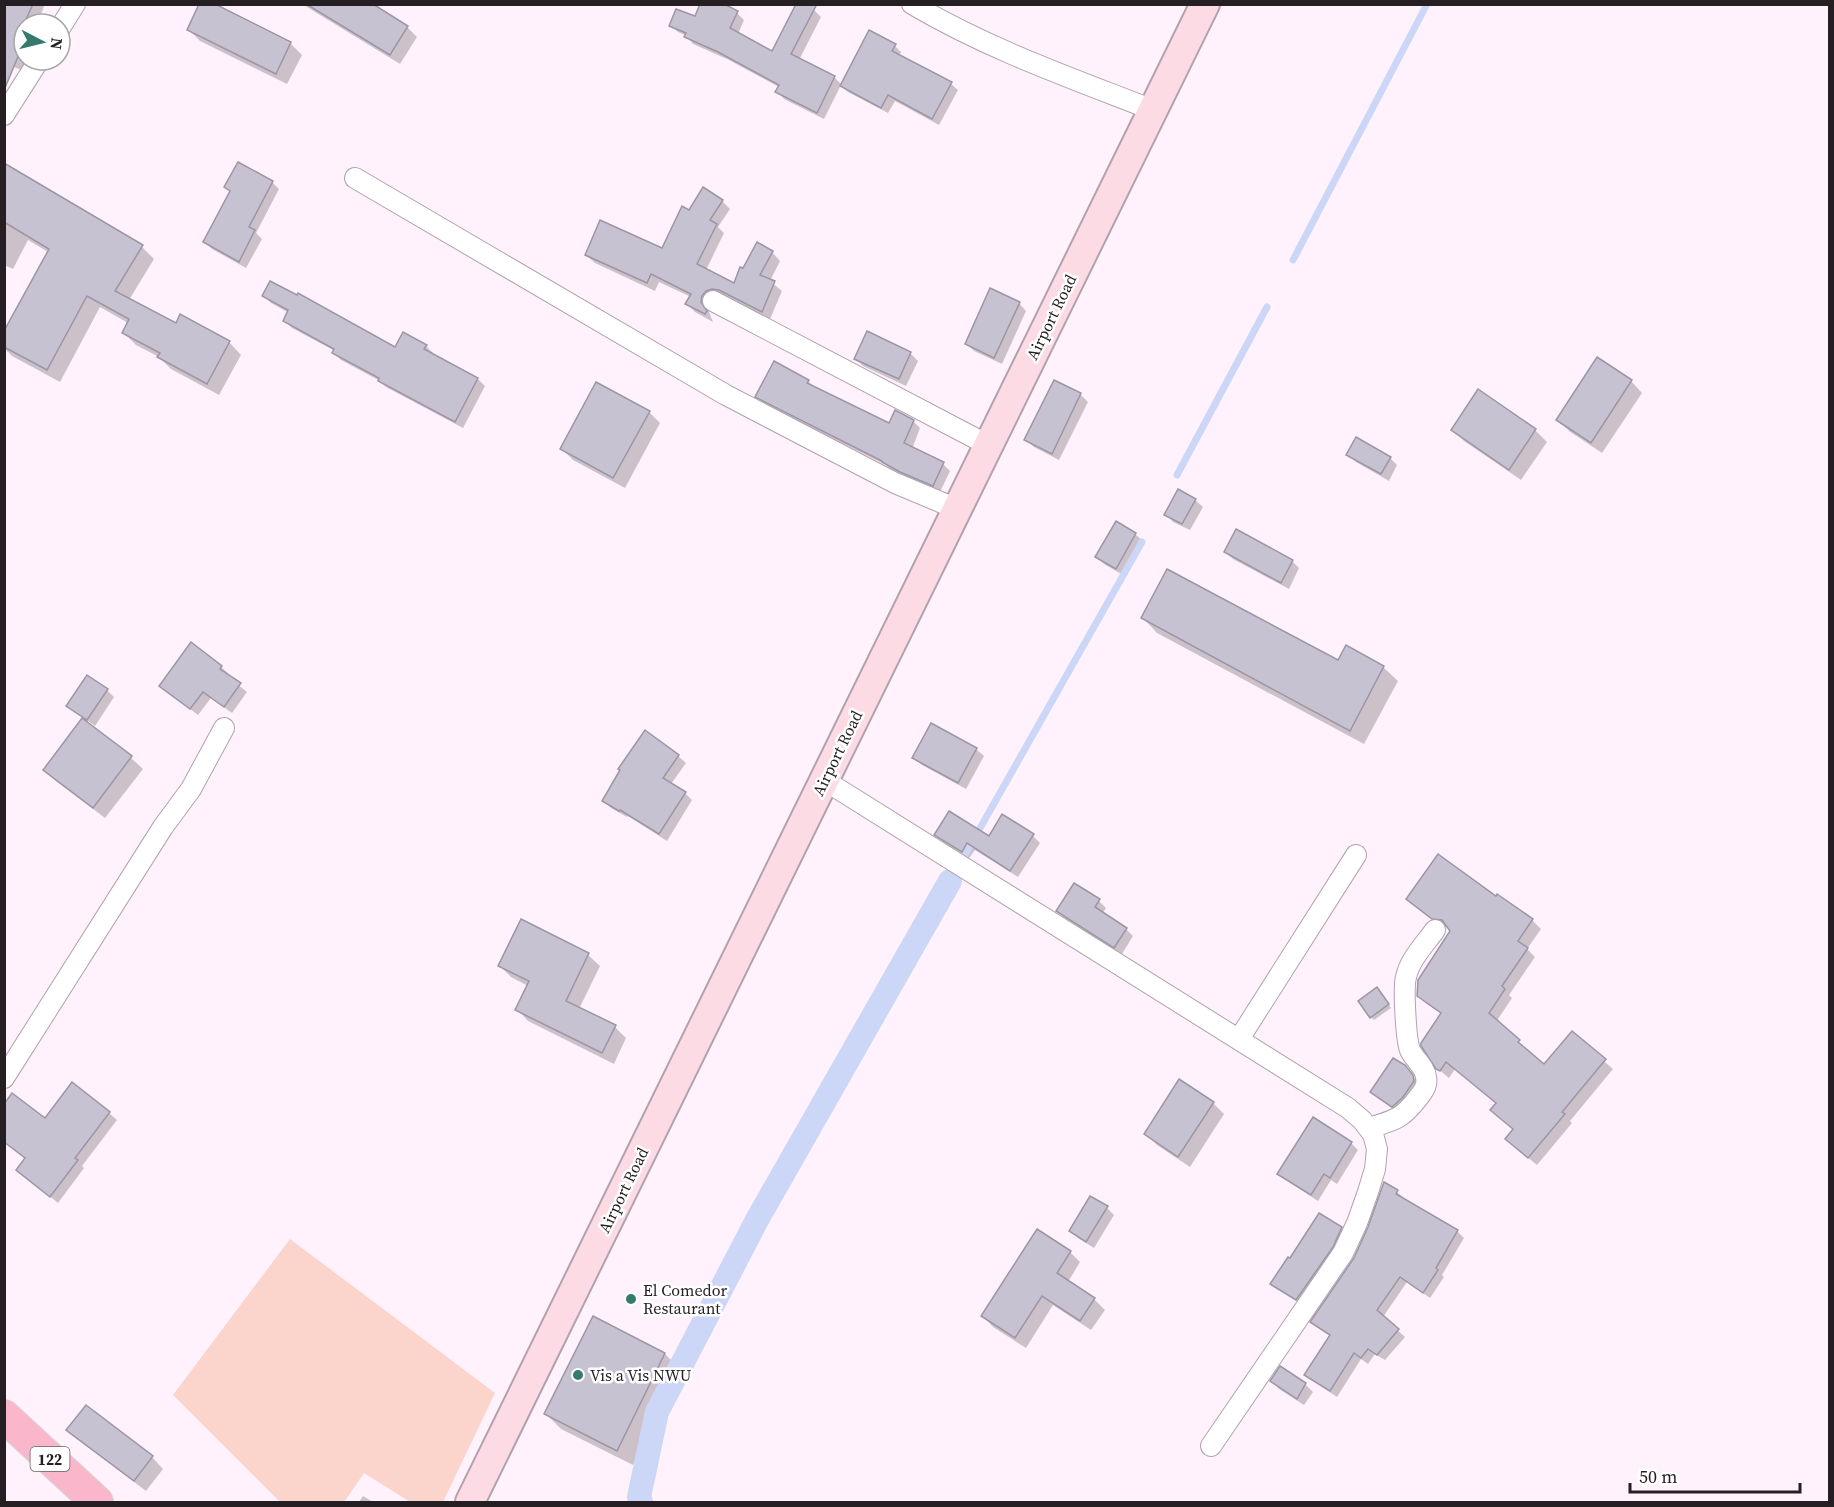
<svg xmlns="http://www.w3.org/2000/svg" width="1834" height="1507" font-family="'Source Serif 4',serif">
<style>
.green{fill:#fbd4cb}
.shadow{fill:#0003}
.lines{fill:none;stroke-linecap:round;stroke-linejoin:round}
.stream{stroke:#ccd7f8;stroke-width:7}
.canal{stroke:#ccd7f8;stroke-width:24}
.building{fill:#c7c2d2;stroke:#9b95a5;stroke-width:1.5}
.street-casing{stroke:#b1a2ae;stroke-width:22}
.secondary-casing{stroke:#b1a2ae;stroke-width:32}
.primary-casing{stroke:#d8d7d8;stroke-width:34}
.street{stroke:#fff;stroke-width:20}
.secondary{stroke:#fddbe4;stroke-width:28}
.primary{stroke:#fab6ca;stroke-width:32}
.poi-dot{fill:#367a6e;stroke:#fff;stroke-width:2}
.labels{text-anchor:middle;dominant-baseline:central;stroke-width:5;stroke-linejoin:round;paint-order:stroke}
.shield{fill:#fff;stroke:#666266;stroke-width:1.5}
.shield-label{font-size:15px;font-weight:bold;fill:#251f24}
.street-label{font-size:16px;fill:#251f24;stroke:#fff}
.poi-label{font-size:16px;fill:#251f24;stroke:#fff;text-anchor:start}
</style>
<rect width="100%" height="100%" fill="#fff2fc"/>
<!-- green -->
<polygon class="green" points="290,1239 495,1393 443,1502 410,1502 364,1473 344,1502 280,1502 173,1395"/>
<!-- shadow -->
<g class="shadow">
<polygon points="4,4 45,4 37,24 24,24 24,60 29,60 24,71 4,63"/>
<polygon points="302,4 370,4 407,27 417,37 400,64"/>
<polygon points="721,4 737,13 744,20 738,34 773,53 814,10 821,17 799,60 835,78 842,85 895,46 901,52 899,56 951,84 958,90 939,125 895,101 888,113 848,92 841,85 824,119 784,99 777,91 779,87 727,59 693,44 687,36 678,32 671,25 695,18"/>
<polygon points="189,30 290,43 302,55 287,84 200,41"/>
<polygon points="4,164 142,247 154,259 129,300 176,325 229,342 241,355 219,395 171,369 159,357 136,345 124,333 128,323 100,307 60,382 12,356 4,348 4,334 48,252 28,240 13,269 4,265"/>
<polygon points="272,182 279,189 256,233 262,239 246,268 212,249 205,242 231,192 226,187"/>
<polygon points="722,201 730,209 718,227 724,233 706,270 735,285 772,252 780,261 770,281 782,291 770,319 728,298 710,305 709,312 713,322 695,312 687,304 691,297 659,282 655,291 595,263 586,255 662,250 690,212"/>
<polygon points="264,296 396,349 426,346 433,353 432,355 478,379 485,386 463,428 386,387 380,381 341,360 334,353 335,351 292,328 285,321 289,313 271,303"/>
<polygon points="1019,303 1026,311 1002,364 974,351 967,344"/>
<polygon points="910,353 918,361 906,386 863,366 856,359"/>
<polygon points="808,381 815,388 890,425 913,421 920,428 912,449 943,464 950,471 940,492 890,469 886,465 764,404 757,396"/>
<polygon points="1631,381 1642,393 1602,453 1569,431 1558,420"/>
<polygon points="1055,382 1080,394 1088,402 1059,460 1034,447 1026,440"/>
<polygon points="1479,391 1535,430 1547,442 1521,480 1464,441 1453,430"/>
<polygon points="649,412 660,423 625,488 573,460 562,449"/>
<polygon points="1348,454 1390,458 1397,465 1389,481 1356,462"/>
<polygon points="1195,500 1203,507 1190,530 1173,522 1166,514"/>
<polygon points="1135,534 1143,541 1123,575 1104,564 1097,557"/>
<polygon points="1225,552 1292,561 1299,568 1289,589 1233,559"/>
<polygon points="1143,618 1338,662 1383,667 1398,681 1364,744 1157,633"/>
<polygon points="221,667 229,674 227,676 247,692 232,713 211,698 198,715 160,686"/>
<polygon points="107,690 114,697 95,726 88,721 87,723 131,758 143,769 105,818 56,781 45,769 84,718 68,706"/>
<polygon points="645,732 678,756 686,763 671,784 685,793 692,800 667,841 628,816 627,817 611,808 604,801"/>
<polygon points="976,749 984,756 966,789 922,765 914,758"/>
<polygon points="936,835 989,838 1033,836 1040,843 1018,877 975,850 969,858 943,842"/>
<polygon points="1497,896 1532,920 1541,929 1527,949 1535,957 1509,995 1512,998 1496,1022 1544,1066 1572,1033 1613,1069 1570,1121 1572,1123 1537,1165 1515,1147 1514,1130 1492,1110 1497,1104 1455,1069 1449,1078 1437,1068 1442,1014 1427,1004 1418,995 1451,931 1449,928 1442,926 1416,907 1408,899 1496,898"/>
<polygon points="1099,901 1106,908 1102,914 1126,929 1133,936 1122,954 1065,918 1058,911"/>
<polygon points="522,921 588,955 600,966 579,1009 615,1027 626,1038 614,1064 528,1021 517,1009 528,986 511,977 500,966"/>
<polygon points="1380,992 1391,1008 1374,1020 1371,1017"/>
<polygon points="1412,1075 1420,1084 1400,1114 1379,1099 1372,1092"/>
<polygon points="1213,1103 1224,1114 1190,1167 1157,1145 1146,1134"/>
<polygon points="109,1113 117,1120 82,1166 84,1168 58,1203 18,1170 26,1159 45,1121"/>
<polygon points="1313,1119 1351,1143 1358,1150 1337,1184 1331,1180 1318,1201 1286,1180 1279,1174"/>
<polygon points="1384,1184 1397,1192 1404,1198 1403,1200 1457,1231 1464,1238 1442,1275 1444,1277 1430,1298 1407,1282 1383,1317 1405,1337 1385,1360 1375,1354 1368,1364 1361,1359 1337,1397 1313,1381 1306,1375 1331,1336 1312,1322 1355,1259 1370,1228"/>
<polygon points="1107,1208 1114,1215 1094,1248 1078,1238 1071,1231"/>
<polygon points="1341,1228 1346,1233 1301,1304 1272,1284 1291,1261"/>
<polygon points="1070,1252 1080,1262 1068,1282 1094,1299 1105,1310 1091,1330 1053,1305 1026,1348 993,1327 983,1316"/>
<polygon points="593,1318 665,1354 680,1369 633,1465 561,1429 546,1414"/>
<polygon points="1280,1368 1306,1385 1313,1392 1304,1405 1279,1389 1272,1381"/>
<polygon points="68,1430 152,1457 163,1469 146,1491 80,1441"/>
<polygon points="363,1496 373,1502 359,1502"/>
</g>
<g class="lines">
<!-- stream -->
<g class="stream">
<polyline points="1293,260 1427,4"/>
<polyline points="1177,475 1267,307"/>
<polyline points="962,860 1142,542"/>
</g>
<!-- canal -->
<polyline class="canal" points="641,1502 639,1497 657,1412 758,1218 950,881"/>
</g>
<!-- building -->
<g class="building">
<polygon points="4,4 33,4 24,24 24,42 5,88"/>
<polygon points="199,4 215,4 291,42 276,74 187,30"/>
<polygon points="306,4 373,4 408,26 390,55"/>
<polygon points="700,4 724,4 738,11 730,28 772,51 796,4 817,4 791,54 835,76 817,113 775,92 779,85 718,52 684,37 686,33 669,26 676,9 695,16"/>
<polygon points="869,30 896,44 892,51 952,82 932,119 888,95 881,108 840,86"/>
<polygon points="238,162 273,181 249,227 255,230 239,262 203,242 230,191 224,187"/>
<polygon points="4,163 143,245 115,291 176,323 180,314 230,341 207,384 157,357 160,353 122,333 129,319 87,296 47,370 4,347 4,331 49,249 4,222"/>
<polygon points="703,187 723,200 710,220 717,224 697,264 734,283 740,267 743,268 757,242 773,251 760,275 775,281 762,312 719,290 712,289 706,291 702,296 701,302 707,311 705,314 685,304 691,294 651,274 647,283 585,255 600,220 662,248 682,206 689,210"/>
<polygon points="270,281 297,295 298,293 395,347 403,332 427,345 424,349 478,378 455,422 378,381 379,378 332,353 334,349 283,321 288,310 262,296"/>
<polygon points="990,288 1020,302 994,358 965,344"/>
<polygon points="867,331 911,352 899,379 854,359"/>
<polygon points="1597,357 1632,380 1591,443 1556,420"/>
<polygon points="774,361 809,380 807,383 889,423 895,410 914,420 904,443 944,462 933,486 900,472 882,462 882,461 755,397"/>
<polygon points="1054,380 1081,393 1052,454 1024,440"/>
<polygon points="596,382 650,411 613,478 560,449"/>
<polygon points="1478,389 1536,429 1509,470 1451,430"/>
<polygon points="1356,437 1391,457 1381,474 1346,455"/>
<polygon points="1178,489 1196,499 1182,524 1164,515"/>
<polygon points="1116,521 1136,533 1116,569 1095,557"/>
<polygon points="1236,529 1293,560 1281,583 1224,552"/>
<polygon points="1167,569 1338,660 1346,645 1384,666 1350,731 1141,618"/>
<polygon points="191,642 222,666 220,669 241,683 224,707 203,692 190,709 159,686"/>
<polygon points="87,675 108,689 87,720 66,706"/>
<polygon points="82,718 132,756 93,808 43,770"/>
<polygon points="931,723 977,748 958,783 912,758"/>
<polygon points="645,730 679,755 663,778 686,792 659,834 620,810 619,811 602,801 620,770 618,769"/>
<polygon points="949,811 989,836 1002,814 1034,834 1010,871 967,843 962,852 934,835"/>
<polygon points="1438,854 1496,896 1497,894 1533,919 1518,941 1528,948 1502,986 1505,989 1489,1013 1520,1040 1518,1042 1544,1064 1572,1031 1606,1059 1562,1112 1565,1114 1528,1158 1505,1139 1513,1129 1490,1110 1496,1103 1446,1062 1440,1071 1436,1069 1421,1046 1421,1043 1441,1013 1417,996 1418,980 1450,931 1442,920 1432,919 1406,899"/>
<polygon points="1074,883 1100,899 1095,907 1127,928 1114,948 1056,911"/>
<polygon points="521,919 589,953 566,1001 616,1025 602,1053 515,1010 529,981 498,966"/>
<polygon points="1377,987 1389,1004 1370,1018 1358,1001"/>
<polygon points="1393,1058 1405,1065 1413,1075 1414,1081 1403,1097 1392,1107 1370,1092"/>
<polygon points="1179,1079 1214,1102 1178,1157 1144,1134"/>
<polygon points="72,1082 110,1112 75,1158 78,1160 50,1197 16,1170 25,1158 4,1142 4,1104 12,1093 45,1118"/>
<polygon points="1313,1117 1352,1142 1330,1178 1324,1174 1311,1195 1277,1174"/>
<polygon points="1384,1182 1398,1190 1396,1194 1458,1230 1436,1268 1438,1270 1423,1293 1400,1277 1377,1310 1399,1329 1377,1355 1368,1349 1361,1358 1354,1353 1330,1391 1304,1375 1330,1335 1310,1322 1354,1258 1368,1227"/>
<polygon points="1090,1196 1108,1206 1086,1242 1069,1231"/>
<polygon points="1319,1213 1342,1227 1333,1247 1296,1300 1270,1284 1288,1257 1290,1258"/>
<polygon points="1037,1229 1071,1251 1057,1273 1095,1298 1080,1321 1042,1296 1015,1338 981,1316"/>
<polygon points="593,1316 665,1353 617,1451 544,1414"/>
<polygon points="1280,1366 1306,1383 1297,1399 1270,1381"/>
<polygon points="86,1405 153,1456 134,1481 66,1430"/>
</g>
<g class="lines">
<defs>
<g id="street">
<path d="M912 4C988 49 1071 78 1153 110"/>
<polyline points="60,28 75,4"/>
<polyline points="4,115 39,60"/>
<polyline points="355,178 726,395 895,483 957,509"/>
<polyline points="713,301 988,445"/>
<polyline points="824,780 1348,1108 1362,1120 1373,1134 1377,1149 1375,1169 1368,1192 1357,1223 1343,1253 1211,1446"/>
<polyline points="1239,1039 1356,855"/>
<polyline points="4,1078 163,827 191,789 224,728"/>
<path d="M1369 1128C1394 1120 1401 1120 1418 1098 1423 1091 1428 1086 1426 1077 1425 1067 1414 1059 1410 1050 1406 1040 1403 988 1406 977 1410 959 1425 944 1435 930"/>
</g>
<polyline id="secondary" points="470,1502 1205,4"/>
<polyline id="primary" points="4,1416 97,1502"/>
</defs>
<!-- street casing -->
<use href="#street" class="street-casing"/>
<!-- secondary casing -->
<use href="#secondary" class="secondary-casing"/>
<!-- primary casing -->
<use href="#primary" class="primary-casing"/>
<!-- street -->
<use href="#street" class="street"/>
<!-- secondary -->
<use href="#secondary" class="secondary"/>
<!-- primary -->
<use href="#primary" class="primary"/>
</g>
<!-- markers -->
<g class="poi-dot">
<circle cx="631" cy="1299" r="6"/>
<circle cx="578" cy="1375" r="6"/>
</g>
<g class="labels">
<!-- shield labels -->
<rect class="shield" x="30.5" y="1447" width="39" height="24" rx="4.5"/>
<g class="shield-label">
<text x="50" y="1459">122</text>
</g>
<!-- street labels -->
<g class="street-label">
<text transform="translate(1051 317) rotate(-64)">Airport Road</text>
<text transform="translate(837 753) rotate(-64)">Airport Road</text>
<text transform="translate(623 1190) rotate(-64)">Airport Road</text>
</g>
<!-- poi labels -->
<g class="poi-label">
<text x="643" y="1290">El Comedor<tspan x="643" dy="18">Restaurant</tspan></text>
<text x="590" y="1375">Vis a Vis NWU</text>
</g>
</g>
<!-- border -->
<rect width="1834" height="1507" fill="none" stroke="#251f24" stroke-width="12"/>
<!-- north arrow -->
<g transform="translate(42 42) rotate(97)"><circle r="28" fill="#ffffff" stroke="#a8a5a7" stroke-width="1.5"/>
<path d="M0-4.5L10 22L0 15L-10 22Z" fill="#367a6e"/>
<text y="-9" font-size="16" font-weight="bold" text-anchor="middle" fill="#251f24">N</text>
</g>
<!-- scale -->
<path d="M1630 1483v9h170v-9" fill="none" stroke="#251f24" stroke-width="3"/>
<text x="1639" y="1483" font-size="18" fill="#251f24" stroke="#ffffff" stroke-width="4.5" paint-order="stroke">50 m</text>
</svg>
